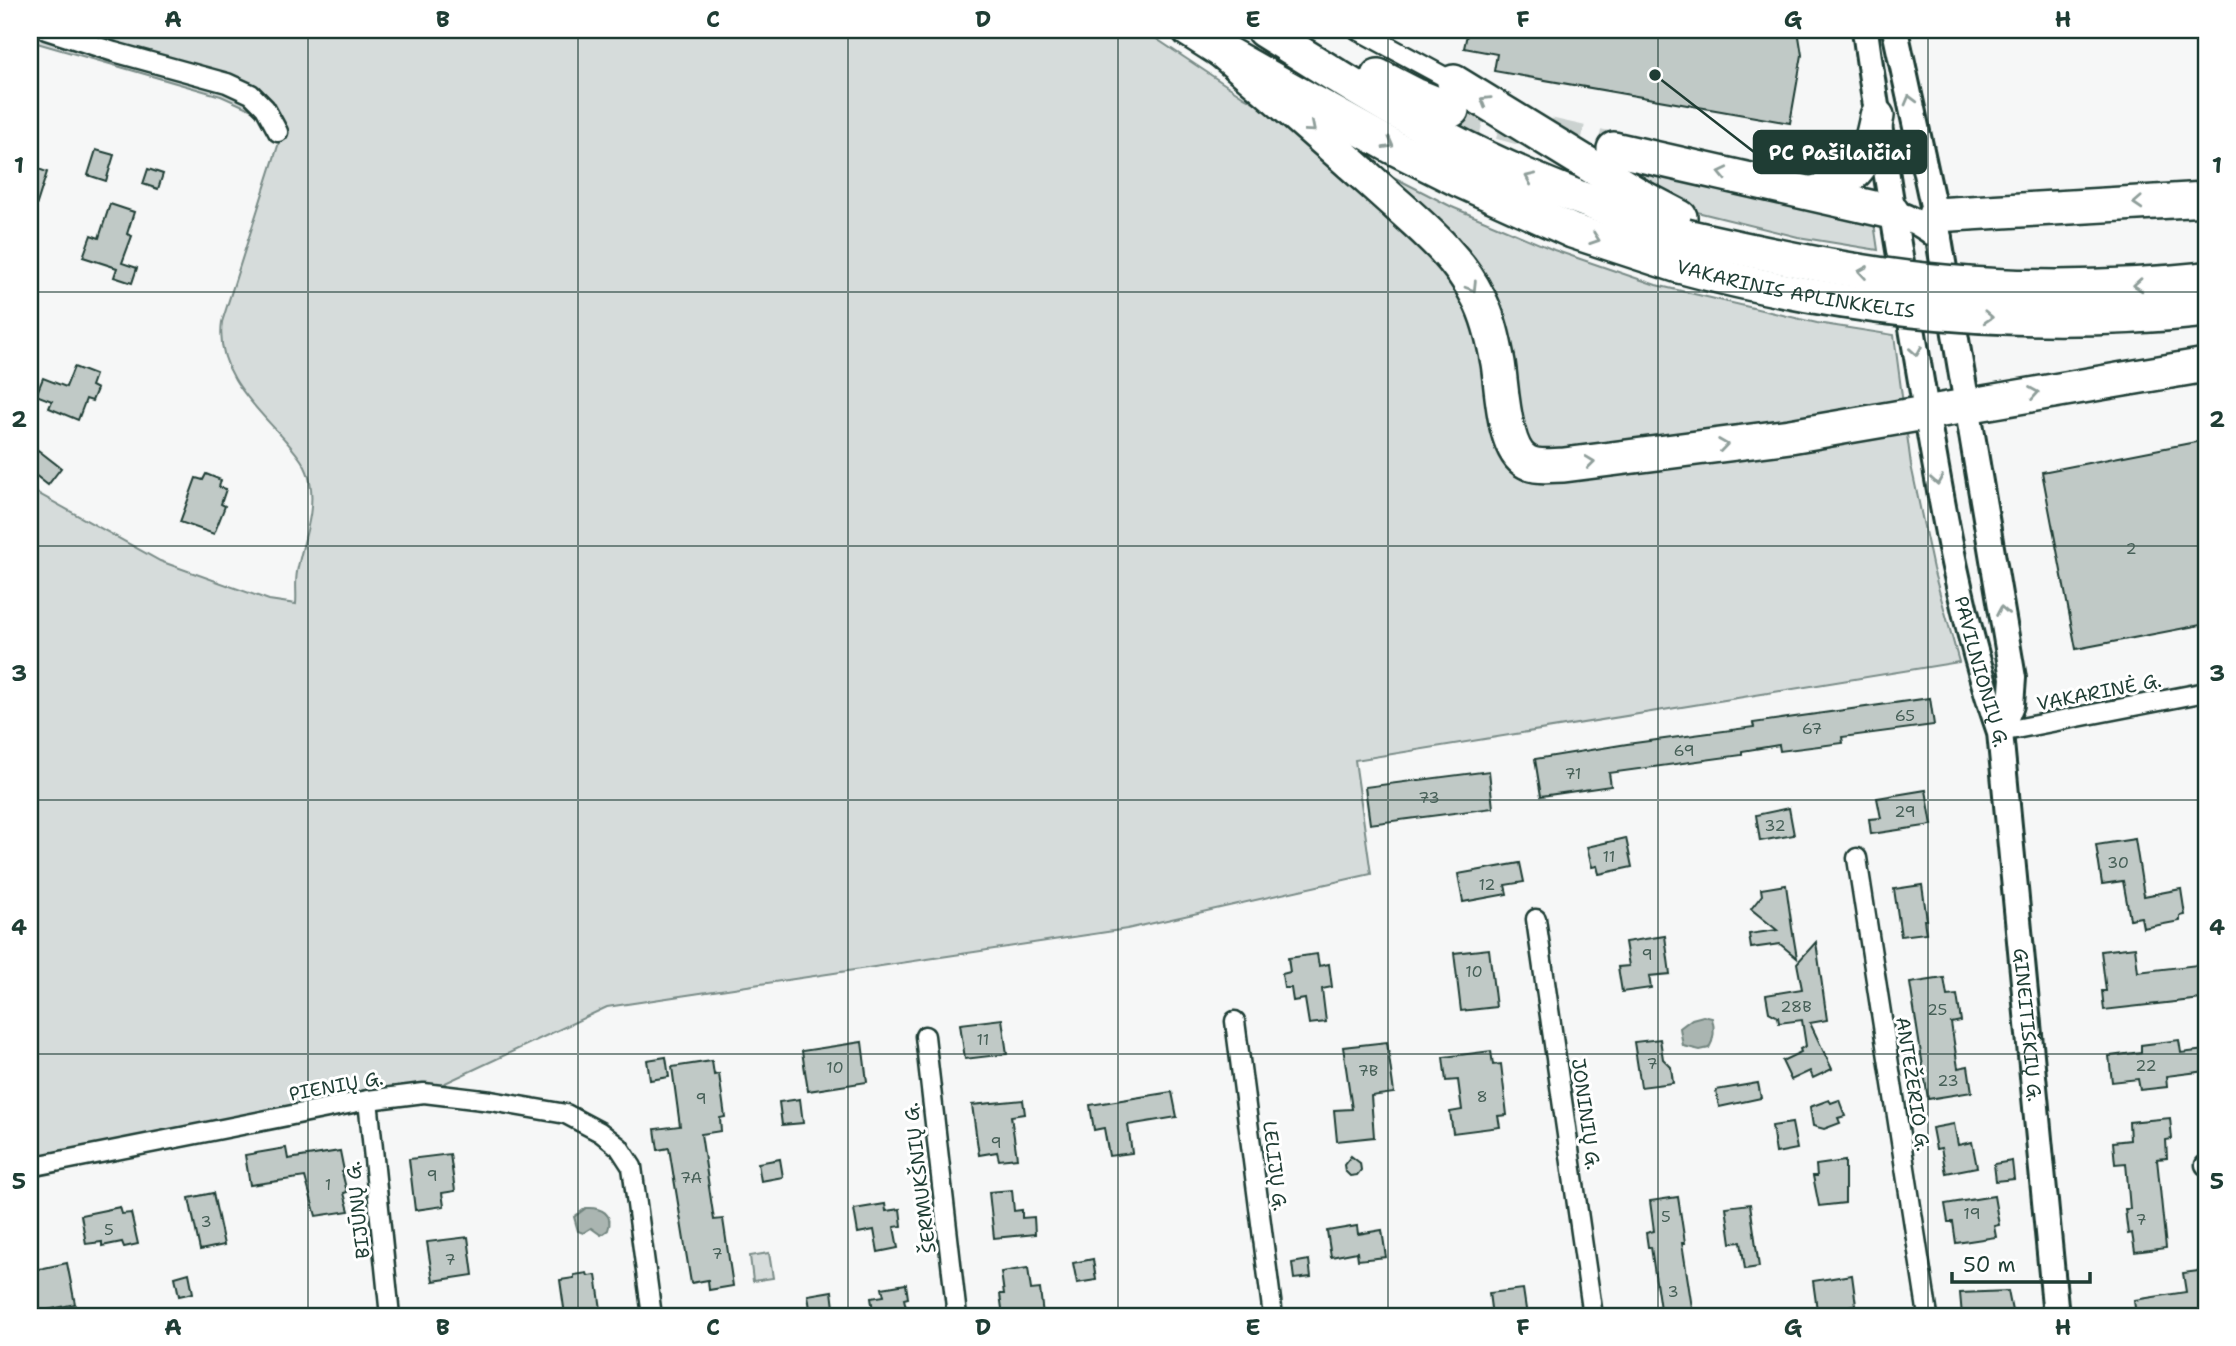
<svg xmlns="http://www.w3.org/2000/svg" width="2236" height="1346" font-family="'Shantell Sans',sans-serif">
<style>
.green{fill:#d6dcdb;stroke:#7a8c88;stroke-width:2}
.water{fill:#aab5b1;stroke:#72857f;stroke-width:2}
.building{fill:#c0c9c6;stroke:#1f3d34;stroke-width:2}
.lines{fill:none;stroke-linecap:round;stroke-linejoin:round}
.highway-tunnel{stroke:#cbd2d0;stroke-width:33;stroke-dasharray:33 17;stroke-linecap:butt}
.street-casing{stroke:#1f3d34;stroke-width:23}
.secondary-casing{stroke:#1f3d34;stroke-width:30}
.highway-casing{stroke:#1f3d34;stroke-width:38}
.street{stroke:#fff;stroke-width:18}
.secondary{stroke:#fff;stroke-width:24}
.highway{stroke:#fff;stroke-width:33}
.highway-bridge-casing{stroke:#1f3d34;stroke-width:38;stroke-linecap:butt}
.highway-bridge{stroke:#fff;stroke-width:33}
.oneway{stroke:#8f9e9a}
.grid{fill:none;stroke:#1f3d34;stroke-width:2;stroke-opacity:0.55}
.labels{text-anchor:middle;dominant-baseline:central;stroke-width:6;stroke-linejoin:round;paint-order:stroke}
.number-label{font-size:16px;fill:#476058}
.street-label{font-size:19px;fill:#1f3d34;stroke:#fff}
.leader{fill:none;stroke:#1f3d34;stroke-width:2.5}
.callout-dot{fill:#1f3d34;stroke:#fff;stroke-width:2.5}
.callout{fill:#1f3d34;stroke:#1f3d34;stroke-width:2.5}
.callout-label{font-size:21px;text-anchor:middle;font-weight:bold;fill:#fff}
.neatline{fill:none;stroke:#1f3d34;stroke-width:2.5}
.grid-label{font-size:23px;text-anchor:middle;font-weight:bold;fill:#1f3d34}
</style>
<rect width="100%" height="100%" fill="#f6f7f7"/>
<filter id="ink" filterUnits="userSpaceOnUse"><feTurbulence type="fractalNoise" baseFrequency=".0143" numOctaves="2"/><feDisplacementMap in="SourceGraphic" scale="14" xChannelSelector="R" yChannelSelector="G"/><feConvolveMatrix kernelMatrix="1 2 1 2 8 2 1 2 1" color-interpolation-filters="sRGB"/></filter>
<g filter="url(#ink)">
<!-- green -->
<g class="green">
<path d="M30 30H106L149 39 187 35 189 30H1143L1244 97 1366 163 1452 207 1554 250 1656 285 1817 323 1894 335 1911 465 1933 569 1959 662 1355 760 1371 874 1127 929 607 1007 424 1093 30 1166V489L160 561 269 600 296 604C297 594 295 583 297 572 302 543 316 513 310 482 307 465 297 454 286 441 256 407 215 372 222 322L282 133 261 114 221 96 30 41Z"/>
<polygon points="1612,163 1874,223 1878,250 1798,237 1697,212"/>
<path d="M30 282C48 295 35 316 30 333Z"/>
<polygon points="769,1253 773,1278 753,1281 750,1256"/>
</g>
<!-- water -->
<g class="water">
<path d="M1703 1016 1712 1018C1715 1029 1715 1038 1709 1048L1700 1050 1683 1046 1680 1028 1692 1019Z"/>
<path d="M586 1208C601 1207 614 1214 608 1230L601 1235 591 1228 583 1233 578 1231 574 1217Z"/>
</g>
<!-- building -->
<g class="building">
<polygon points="1468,30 1798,30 1802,55 1790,123 1494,71 1497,54 1464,48"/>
<polygon points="96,150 114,155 106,181 88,175"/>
<polygon points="30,166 47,172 33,216 30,215"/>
<polygon points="148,169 163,174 158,189 143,184"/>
<polygon points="110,204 134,212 127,234 132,236 122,263 137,268 132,283 114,277 117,268 83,257 91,235 99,238"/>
<polygon points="74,367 95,375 91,386 97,389 92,401 86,399 78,420 49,408 52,401 36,395 43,378 66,387"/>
<polygon points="2206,440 2206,624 2076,649 2042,472"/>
<polygon points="38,450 61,468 48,485 30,471 30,461"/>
<polygon points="206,474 221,480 219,487 226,489 221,504 225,506 214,534 180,522 196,478 203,480"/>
<polygon points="1930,698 1934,725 1842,737 1843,743 1780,751 1779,745 1742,751 1742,755 1609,773 1611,786 1541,796 1535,759 1627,744 1754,727 1753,723"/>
<polygon points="1489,771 1493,808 1370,824 1365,787"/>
<polygon points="1926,790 1932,825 1871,834 1869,819 1881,818 1877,798"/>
<polygon points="1789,808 1794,835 1760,841 1756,815"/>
<polygon points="1626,838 1632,867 1599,874 1597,866 1592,867 1587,847"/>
<polygon points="2135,839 2144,896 2181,889 2185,915 2180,916 2180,921 2143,928 2141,917 2130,919 2123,881 2102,884 2096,845"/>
<polygon points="1520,863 1524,882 1505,885 1507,894 1463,902 1458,874"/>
<polygon points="1786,885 1792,928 1797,958 1780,944 1751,948 1749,934 1777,930 1751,909 1762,895 1761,889"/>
<polygon points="1922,885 1927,920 1924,920 1926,933 1901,936 1894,889"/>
<polygon points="1665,936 1670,974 1649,976 1651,988 1622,992 1618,967 1629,966 1625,942"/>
<polygon points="1816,942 1827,1020 1810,1023 1832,1069 1813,1078 1810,1071 1791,1080 1782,1061 1801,1052 1800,1049 1806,1046 1802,1020 1779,1023 1778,1017 1769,1012 1766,995 1802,989 1797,963"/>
<polygon points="2135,947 2138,972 2197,965 2201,999 2104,1010 2102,991 2106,991 2101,951"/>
<polygon points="1489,949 1496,1007 1461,1011 1454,953"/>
<polygon points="1317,954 1319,966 1329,964 1332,987 1322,989 1326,1022 1309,1024 1305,999 1293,1001 1291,988 1284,988 1282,974 1290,972 1288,958"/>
<polygon points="1944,978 1947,996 1957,995 1961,1021 1951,1023 1958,1068 1968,1066 1972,1092 1928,1099 1910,983"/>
<polygon points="1002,1019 1007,1054 965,1059 960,1024"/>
<polygon points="1660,1039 1663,1059 1671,1067 1673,1083 1641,1087 1634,1042"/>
<polygon points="2179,1040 2181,1053 2206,1050 2206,1071 2166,1076 2167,1087 2140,1090 2138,1079 2112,1082 2109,1056 2141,1052 2141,1045"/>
<polygon points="862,1042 867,1082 808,1091 802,1051"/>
<polygon points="1387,1042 1394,1093 1371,1096 1374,1137 1337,1141 1334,1110 1352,1109 1343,1047"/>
<polygon points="1491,1051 1493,1065 1501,1064 1507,1115 1498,1116 1500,1127 1453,1133 1450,1112 1462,1110 1458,1080 1446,1081 1443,1057"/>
<polygon points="666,1057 669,1077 650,1080 647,1060"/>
<polygon points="712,1061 714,1075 719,1074 725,1117 720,1118 721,1131 701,1134 714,1220 723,1219 733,1286 709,1290 708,1280 691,1283 669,1148 658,1150 655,1129 680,1126 672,1067"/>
<polygon points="1758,1083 1761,1098 1719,1107 1716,1090"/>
<polygon points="1172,1092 1177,1117 1128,1125 1132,1153 1109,1156 1104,1128 1094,1130 1090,1105"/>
<polygon points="800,1099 803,1123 782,1125 779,1102"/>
<polygon points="1023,1100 1025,1114 1011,1116 1017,1158 999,1160 997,1152 979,1155 972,1105"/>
<polygon points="1829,1100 1831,1103 1839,1100 1845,1116 1838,1118 1840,1123 1824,1129 1813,1126 1810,1107"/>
<polygon points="2170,1118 2172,1139 2166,1140 2167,1158 2157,1159 2166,1248 2135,1252 2132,1233 2128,1234 2125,1209 2130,1209 2126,1163 2115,1164 2113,1142 2130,1140 2129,1122"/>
<polygon points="1792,1123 1797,1149 1776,1153 1772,1126"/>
<polygon points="1954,1124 1958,1145 1972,1142 1977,1167 1946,1173 1941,1148 1936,1149 1932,1128"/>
<polygon points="286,1148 288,1159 340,1151 344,1171 342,1172 347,1192 344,1193 349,1211 316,1216 305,1177 250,1185 245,1155"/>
<polygon points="450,1154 455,1191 442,1193 444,1206 415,1210 409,1159"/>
<polygon points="1351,1156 1360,1163 1361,1170 1357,1175 1350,1176 1345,1171 1344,1165"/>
<polygon points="780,1159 783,1177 761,1181 758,1163"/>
<polygon points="1845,1161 1845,1203 1819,1206 1813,1176 1817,1176 1816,1165"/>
<polygon points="2012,1161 2014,1179 1996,1181 1994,1164"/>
<polygon points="1012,1190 1014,1211 1022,1210 1022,1218 1034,1217 1035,1234 994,1238 989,1192"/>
<polygon points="213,1193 224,1245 200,1250 189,1198"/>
<polygon points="1994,1196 1999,1225 1994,1226 1996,1237 1956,1243 1953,1222 1948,1222 1945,1204"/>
<polygon points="1678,1197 1685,1243 1682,1243 1693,1314 1661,1316 1651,1247 1648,1247 1646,1233 1654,1231 1650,1201"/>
<polygon points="885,1204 886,1211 900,1209 902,1226 894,1227 898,1248 878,1252 874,1230 858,1233 854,1209"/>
<polygon points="1750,1204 1759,1267 1745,1269 1741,1242 1731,1243 1726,1207"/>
<polygon points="120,1207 122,1214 131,1213 138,1244 124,1247 122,1242 102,1246 102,1242 86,1244 81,1215"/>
<polygon points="1357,1226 1358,1234 1382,1230 1386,1257 1358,1260 1357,1252 1331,1257 1327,1231"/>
<polygon points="468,1237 473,1275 433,1281 427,1242"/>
<polygon points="1093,1259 1096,1280 1077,1283 1073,1263"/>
<polygon points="1309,1260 1311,1277 1294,1279 1292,1263"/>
<polygon points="67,1263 75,1304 38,1312 35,1302 33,1302 30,1290 30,1271"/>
<polygon points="1028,1268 1031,1290 1040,1289 1043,1315 1003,1316 1000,1294 1004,1294 1001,1272"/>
<polygon points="2206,1270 2206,1316 2136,1316 2134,1300 2186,1292 2183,1273"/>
<polygon points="189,1273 193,1293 179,1296 175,1277"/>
<polygon points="587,1273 588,1276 596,1275 601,1309 565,1315 560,1280 574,1278 574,1275"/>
<polygon points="1852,1275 1856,1305 1817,1310 1813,1281"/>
<polygon points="906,1284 908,1298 904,1299 908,1316 874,1316 871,1298 884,1296 882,1288"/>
<polygon points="1523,1289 1527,1316 1492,1316 1489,1293"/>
<polygon points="832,1291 835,1316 811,1316 808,1295"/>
<polygon points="2008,1291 2013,1316 1962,1316 1960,1293"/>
</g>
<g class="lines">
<!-- highway-tunnel -->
<polyline class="highway-tunnel" points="1452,110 1523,129 1614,149"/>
<defs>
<g id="street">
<polyline points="46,30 114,52 227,83 251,94 265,108 278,132"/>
<polyline points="1358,30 1454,82"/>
<polyline points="2000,732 2206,692"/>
<polyline points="1857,858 1928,1316"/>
<polyline points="1536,919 1593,1316"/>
<polyline points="1235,1021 1273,1316"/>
<polyline points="925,1036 957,1316"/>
<polyline points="368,1100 390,1316"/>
<polyline points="2205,1165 2206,1165"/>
<polyline points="30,1167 368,1100 424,1093 491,1101 566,1114 600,1132 619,1147 632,1167 652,1316"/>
</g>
<g id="secondary">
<path id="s1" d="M1865 30C1881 147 1901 264 1921 381 1941 499 1960 618 2000 732L2056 1316"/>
<polyline points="1895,30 1935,215 2013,678 2011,705 2000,732"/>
<path d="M1892 212C1911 218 1924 225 1939 238"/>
</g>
<g id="highway">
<polyline points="1189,30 1222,51 1393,147 1459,180 1572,231 1679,266"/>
<path d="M1263 30C1324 68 1384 107 1448 139 1524 179 1604 209 1686 236"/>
<path d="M1222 51C1276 97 1330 144 1382 191 1417 223 1457 254 1478 297 1489 317 1494 341 1498 363 1502 387 1503 450 1527 462 1537 468 1553 465 1564 465L1790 436 2206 365"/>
<polyline points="1378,76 1415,95 1452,110"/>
<polyline points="1454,82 1640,196 1680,217"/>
<polyline points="1614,149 1892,212"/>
<path d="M1813 193C1859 182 1869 159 1877 116"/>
<polyline points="1935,215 2206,199"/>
</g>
</defs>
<!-- street casing -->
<use href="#street" class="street-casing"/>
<!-- secondary casing -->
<use href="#secondary" class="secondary-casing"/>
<!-- highway casing -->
<use href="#highway" class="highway-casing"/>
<!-- street -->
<use href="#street" class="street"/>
<!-- secondary -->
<use href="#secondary" class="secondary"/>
<!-- highway -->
<use href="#highway" class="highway"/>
<defs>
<g id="highway-bridge">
<path d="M1686 236C1743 249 1801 262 1859 271 1973 290 2091 291 2206 279"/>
<path id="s2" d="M1679 266C1853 313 2027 330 2206 310"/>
</g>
</defs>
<!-- highway-bridge casing -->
<use href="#highway-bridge" class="highway-bridge-casing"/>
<!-- highway-bridge -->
<use href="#highway-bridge" class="highway-bridge"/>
</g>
<!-- one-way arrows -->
<defs><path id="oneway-chevron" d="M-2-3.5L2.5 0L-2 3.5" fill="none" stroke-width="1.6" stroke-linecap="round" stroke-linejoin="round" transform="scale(1.75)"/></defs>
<g class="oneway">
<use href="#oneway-chevron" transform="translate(1910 100) rotate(-105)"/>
<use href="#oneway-chevron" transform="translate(1485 101) rotate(-149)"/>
<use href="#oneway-chevron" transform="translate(1311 128) rotate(41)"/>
<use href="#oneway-chevron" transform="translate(1389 144) rotate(29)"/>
<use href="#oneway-chevron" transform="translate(1723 173) rotate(-167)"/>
<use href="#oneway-chevron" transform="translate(1530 178) rotate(-156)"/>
<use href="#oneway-chevron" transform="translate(2138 203) rotate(177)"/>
<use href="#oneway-chevron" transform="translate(1595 239) rotate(19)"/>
<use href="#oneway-chevron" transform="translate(1863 272) rotate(-171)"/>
<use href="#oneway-chevron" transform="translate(2138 285) rotate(176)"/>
<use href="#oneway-chevron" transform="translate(1472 287) rotate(58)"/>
<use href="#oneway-chevron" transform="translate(1988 317) rotate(3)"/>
<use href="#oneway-chevron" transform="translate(1916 351) rotate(80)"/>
<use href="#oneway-chevron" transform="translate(2034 393) rotate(-10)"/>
<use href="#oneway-chevron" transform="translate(1723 445) rotate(-8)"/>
<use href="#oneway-chevron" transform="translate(1590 462) rotate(-7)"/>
<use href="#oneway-chevron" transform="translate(1937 480) rotate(80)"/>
<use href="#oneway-chevron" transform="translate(2002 611) rotate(-100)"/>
</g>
</g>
<!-- grid -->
<path class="grid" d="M308 30V1316M578 30V1316M848 30V1316M1118 30V1316M1388 30V1316M1658 30V1316M1928 30V1316M30 292H2206M30 546H2206M30 800H2206M30 1054H2206"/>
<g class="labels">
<!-- number labels -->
<g class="number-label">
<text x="2131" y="548">2</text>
<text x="1905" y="715">65</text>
<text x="1812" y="728">67</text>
<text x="1684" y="750">69</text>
<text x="1573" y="773">71</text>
<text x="1429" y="797">73</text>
<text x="1905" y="811">29</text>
<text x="1775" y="825">32</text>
<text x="1609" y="856">11</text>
<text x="2118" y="862">30</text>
<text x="1487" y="884">12</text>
<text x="1647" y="954">9</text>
<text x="1474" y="971">10</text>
<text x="1796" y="1006">28B</text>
<text x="1937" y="1009">25</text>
<text x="983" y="1039">11</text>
<text x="1652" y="1063">7</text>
<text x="2146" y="1065">22</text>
<text x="835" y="1067">10</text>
<text x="1368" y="1070">7B</text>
<text x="1948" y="1080">23</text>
<text x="1482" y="1096">8</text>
<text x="701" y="1098">9</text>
<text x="996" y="1142">9</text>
<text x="432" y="1175">9</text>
<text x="691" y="1177">7A</text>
<text x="328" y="1184">1</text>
<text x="1972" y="1213">19</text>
<text x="1666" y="1216">5</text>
<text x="2141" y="1219">7</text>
<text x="206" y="1221">3</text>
<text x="109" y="1229">5</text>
<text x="717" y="1253">7</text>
<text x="450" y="1259">7</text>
<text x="1673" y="1291">3</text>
</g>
<!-- street labels -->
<g class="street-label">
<text stroke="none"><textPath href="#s2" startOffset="119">VAKARINIS APLINKKELIS</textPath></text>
<text stroke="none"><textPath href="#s1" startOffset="653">PAVILNIONIŲ G.</textPath></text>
<text transform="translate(2099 692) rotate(-11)">VAKARINĖ G.</text>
<text stroke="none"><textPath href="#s1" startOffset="1010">GINEITIŠKIŲ G.</textPath></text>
<text transform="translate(1913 1084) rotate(81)">ANTEŽERIO G.</text>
<text transform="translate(336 1086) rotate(-10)">PIENIŲ G.</text>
<text transform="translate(1586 1114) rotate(82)">JONINIŲ G.</text>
<text transform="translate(1275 1166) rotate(83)">LELIJŲ G.</text>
<text transform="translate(920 1178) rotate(-97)">ŠERMUKŠNIŲ G.</text>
<text transform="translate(358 1210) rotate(-96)">BIJŪNŲ G.</text>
</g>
</g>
<!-- callouts -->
<path class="leader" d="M1655 75L1754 152"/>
<circle class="callout-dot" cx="1655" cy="75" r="7"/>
<rect class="callout" x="1754" y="131" width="172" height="42" rx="7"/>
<g class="callout-label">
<text x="1840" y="160">PC Pašilaičiai</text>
</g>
<!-- margin -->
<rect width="2236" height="1346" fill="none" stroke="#fff" stroke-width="77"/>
<!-- scale -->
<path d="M1952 1272v10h138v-10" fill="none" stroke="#1f3d34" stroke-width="3.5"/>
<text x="1963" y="1272" font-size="21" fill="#1f3d34" stroke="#ffffff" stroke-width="5" paint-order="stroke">50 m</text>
<rect x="38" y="38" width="2160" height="1270" class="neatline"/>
<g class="grid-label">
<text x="173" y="27">A</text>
<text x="443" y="27">B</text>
<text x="713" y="27">C</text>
<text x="983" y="27">D</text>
<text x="1253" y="27">E</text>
<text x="1523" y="27">F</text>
<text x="1793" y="27">G</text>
<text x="2063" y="27">H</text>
<text x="19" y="173">1</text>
<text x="2217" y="173">1</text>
<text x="19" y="427">2</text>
<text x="2217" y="427">2</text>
<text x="19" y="681">3</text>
<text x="2217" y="681">3</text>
<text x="19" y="935">4</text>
<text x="2217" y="935">4</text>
<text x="19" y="1189">5</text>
<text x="2217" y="1189">5</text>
<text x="173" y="1335">A</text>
<text x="443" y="1335">B</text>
<text x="713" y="1335">C</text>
<text x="983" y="1335">D</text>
<text x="1253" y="1335">E</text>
<text x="1523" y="1335">F</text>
<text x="1793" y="1335">G</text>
<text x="2063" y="1335">H</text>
</g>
</svg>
